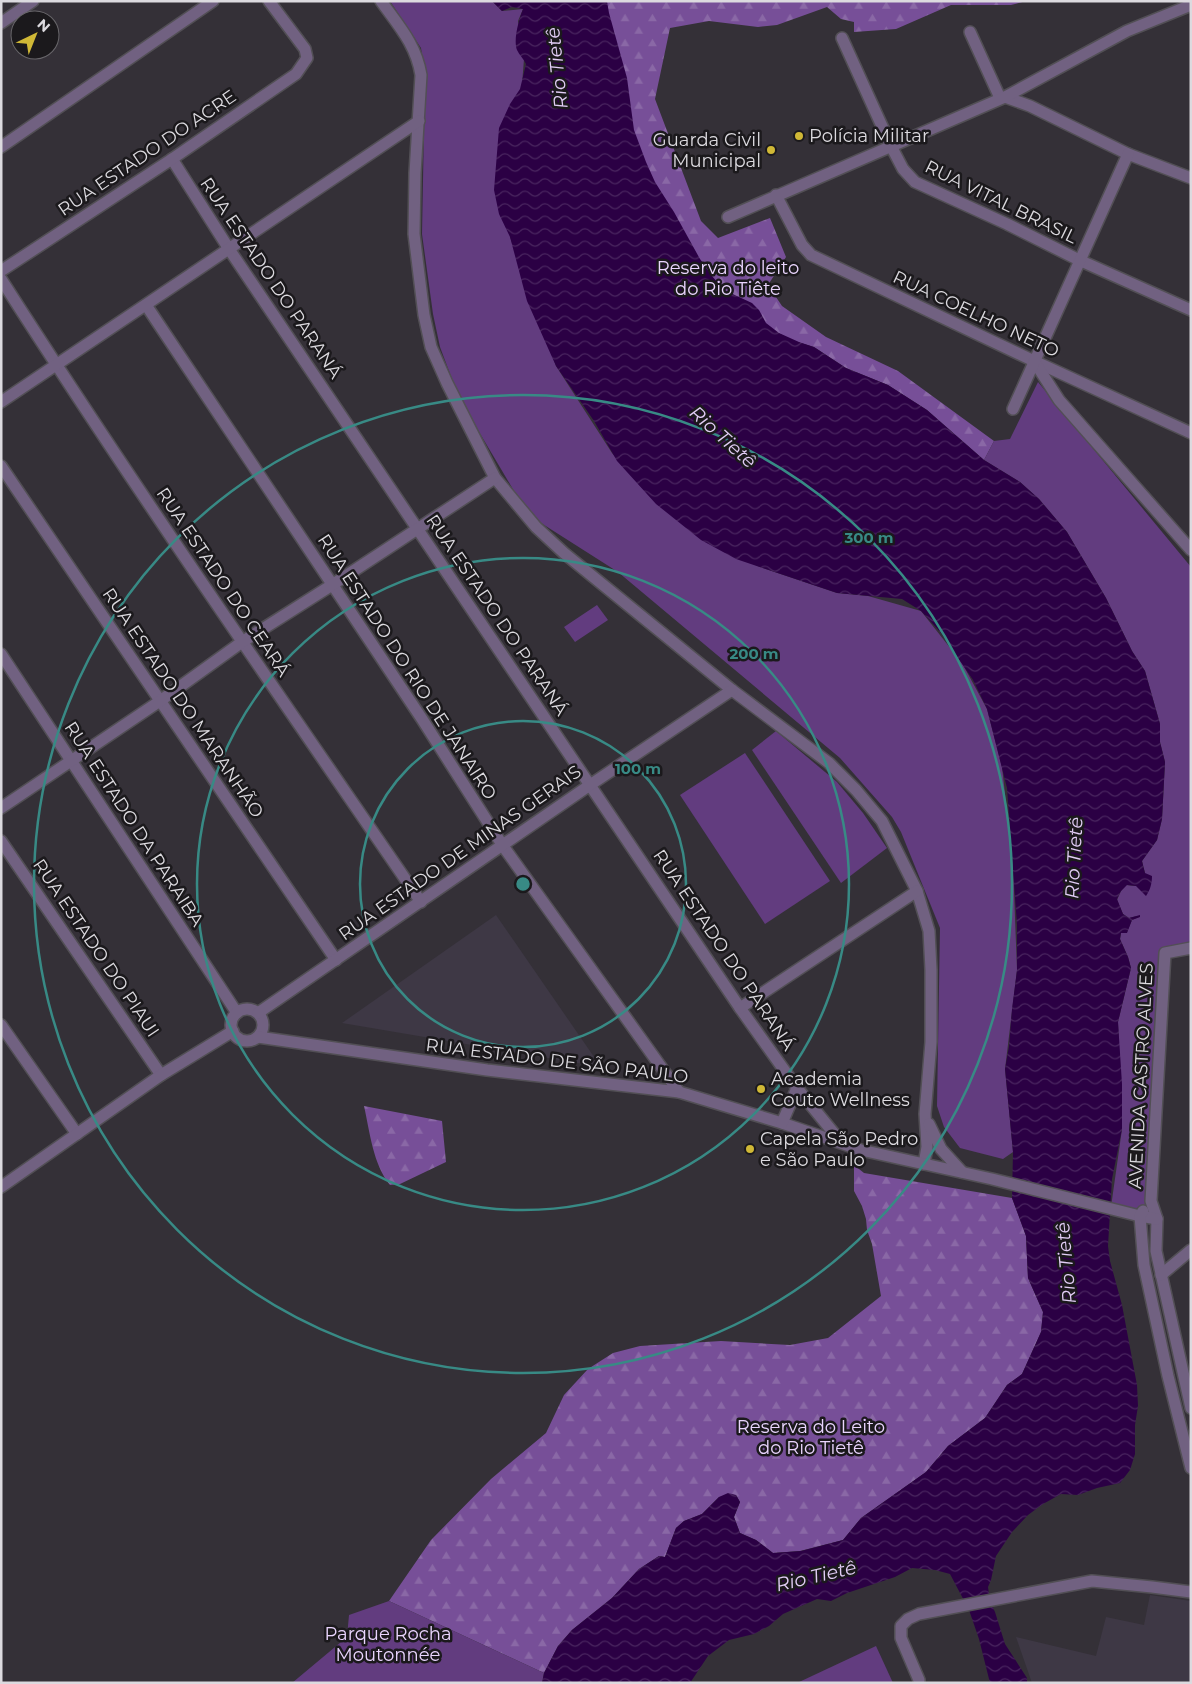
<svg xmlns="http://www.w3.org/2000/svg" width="1192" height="1684" font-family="Montserrat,sans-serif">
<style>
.built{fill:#3e3845}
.forest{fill:url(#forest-firs)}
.green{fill:#623c7f}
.water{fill:url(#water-waves)}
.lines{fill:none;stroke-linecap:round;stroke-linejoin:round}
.minor-casing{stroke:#524f55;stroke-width:14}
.minor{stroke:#716181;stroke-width:11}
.ring{fill:none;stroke:#388a85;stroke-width:2.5}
.poi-dot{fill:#d0b836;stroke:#1b191c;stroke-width:2}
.labels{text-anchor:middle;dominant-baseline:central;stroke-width:5;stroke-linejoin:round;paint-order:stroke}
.poi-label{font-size:18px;fill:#dcdadf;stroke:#1b191c;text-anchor:start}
.street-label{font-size:18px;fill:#dcdadf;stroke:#1b191c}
.park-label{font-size:18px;fill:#ead5fe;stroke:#1b191c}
.water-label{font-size:19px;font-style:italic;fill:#e2cdf6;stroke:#1b191c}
.centre{fill:#388a85;stroke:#1b191c;stroke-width:2.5}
.ring-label{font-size:15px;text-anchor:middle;font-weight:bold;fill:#388a85;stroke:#1b191c;stroke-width:5;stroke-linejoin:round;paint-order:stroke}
</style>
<defs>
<pattern id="forest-firs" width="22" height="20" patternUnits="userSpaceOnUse" patternTransform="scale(1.25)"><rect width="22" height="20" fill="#774f98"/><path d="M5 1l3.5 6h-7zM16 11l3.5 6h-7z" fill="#8a68a6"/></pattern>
<pattern id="water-waves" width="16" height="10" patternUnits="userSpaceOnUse" patternTransform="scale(1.25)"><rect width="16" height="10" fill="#2b0044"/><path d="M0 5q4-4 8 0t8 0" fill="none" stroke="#49255f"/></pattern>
</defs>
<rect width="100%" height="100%" fill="#343037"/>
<!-- built -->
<g class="built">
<polygon points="496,915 601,1067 342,1023"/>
<polygon points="1150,1595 1191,1601 1191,1683 1032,1683 1016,1637 1096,1656 1106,1617 1144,1625"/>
</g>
<!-- forest -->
<g class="forest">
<polygon points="591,1 1026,1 1011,5 951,5 896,29 854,32 854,22 841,19 827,7 777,25 758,27 709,21 670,28 655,99 701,221 718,238 770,218 786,257 768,285 782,306 826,337 898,371 994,441 984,460 927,410 888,385 846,368 814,347 794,341 674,281"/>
<path d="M364 1106 442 1121 446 1162 400 1184 390 1185C373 1164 370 1133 364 1106Z"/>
<polygon points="854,1165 864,1173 1012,1198 1026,1236 1028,1278 1043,1312 1041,1332 1022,1374 1007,1385 985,1418 948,1446 926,1472 861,1518 843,1540 800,1551 773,1553 756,1540 740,1533 734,1517 740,1502 736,1495 719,1497 702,1514 684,1521 676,1528 665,1557 659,1556 639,1569 612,1598 572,1630 558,1646 544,1673 389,1601 431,1540 491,1479 546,1433 564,1395 588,1369 613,1353 640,1346 721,1341 790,1345 828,1338 881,1296 872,1244 867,1230 866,1219 862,1206 854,1191"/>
</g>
<!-- green -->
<g class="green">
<polygon points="390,1 492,1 502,11 523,9 518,21 524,59 510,237 556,366 612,453 642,488 713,546 760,567 837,593 868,596 921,611 962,663 987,709 1002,767 1013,865 1017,970 1005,1069 1013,1152 1003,1159 960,1148 944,1127 937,1106 940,928 901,832 892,817 840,758 618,572 541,523 514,491 472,420 452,379 440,347 433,314 422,234 425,74 421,48"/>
<polygon points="1038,382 1191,567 1191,944 1163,950 1155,1218 1111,1207 1122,1129 1118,1022 1131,968 1128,957 1120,939 1121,933 1127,932 1132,920 1139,917 1137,916 1129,918 1123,914 1117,900 1121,891 1126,885 1136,886 1145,873 1142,861 1157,840 1162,819 1165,762 1160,742 1160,724 1145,671 1132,651 1106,598 1067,532 1039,499 1020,482 984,460 994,441 1010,439"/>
<polygon points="597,605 608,620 575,642 564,627"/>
<polygon points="776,731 837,782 863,813 887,848 841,883 752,750"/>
<polygon points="745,753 830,881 765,924 680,795"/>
<polygon points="389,1601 544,1673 542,1683 292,1683 347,1637 349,1615"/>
<polygon points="876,1646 893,1683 797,1683"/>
</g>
<!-- water -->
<path class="water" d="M492 1H607L609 13 627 78 634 130 646 162 655 182 674 212 700 259 712 276 724 290 752 303 759 310 766 323 779 333 799 342 814 347 846 368 888 385 927 410 984 460 1020 482 1039 499 1067 532 1106 598 1132 651 1145 671 1160 724V742L1165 762 1162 819 1157 840 1142 861 1145 873 1152 876C1152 884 1150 890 1146 896L1136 886 1127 885 1121 891 1117 899 1123 914 1129 918 1140 915V917L1132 920 1127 933H1121L1120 939 1128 957 1131 968 1118 1022 1122 1084V1129L1112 1179 1108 1246 1110 1261 1122 1305 1137 1385 1138 1406 1135 1425V1454L1130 1470 1120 1483 1097 1488 1078 1495 1061 1494 1043 1504 1028 1515 1012 1532 996 1556 991 1580 988 1587 990 1601 995 1612 1005 1644 1027 1678V1683H990L979 1639 969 1610 950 1574 935 1570 912 1568 895 1577 847 1593 831 1601 817 1599 783 1614 769 1626 754 1634 729 1640 708 1656 690 1683H542L544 1673 558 1646 572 1630 612 1598 639 1569 659 1556 665 1557 676 1528 684 1521 702 1514 719 1497 728 1493 736 1495 740 1502 734 1517 740 1533 756 1540 773 1553 801 1551 843 1540 861 1518 926 1472 948 1446 985 1418 1007 1385 1022 1374 1041 1332 1043 1312 1028 1278 1026 1236 1012 1198 1013 1152 1005 1069 1009 1046 1012 1009 1017 970V925L1007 788 987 709 973 680 941 633 921 611 902 599 837 593 736 559 701 540 656 504 617 461 594 421 556 366 527 301 510 237 499 214 494 190 499 128 510 104 520 89 526 64C524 59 519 55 517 50 513 40 519 19 523 9L512 7 502 11Z"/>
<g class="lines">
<defs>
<g id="minor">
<path d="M381 1C398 25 416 44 421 75L415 173 414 234 424 315 431 347 447 383 495 478 536 527 564 553 732 690 829 763 856 790 882 821 917 891 929 931 931 970V1042L925 1114 927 1147 924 1164"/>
<polyline points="1,23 33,1"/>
<polyline points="970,32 1000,98"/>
<polyline points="842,38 891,146 903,169 915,182 1007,224 1079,260 1191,310"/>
<polyline points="1005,97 1030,106 1128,154 1191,178"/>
<polyline points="1,147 213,1"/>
<polyline points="172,159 229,249 740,1008 797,1088 841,1142"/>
<polyline points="776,195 802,245 811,255 1034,361 1191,433"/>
<polyline points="728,217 1005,97 1127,31 1191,5"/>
<polyline points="1,271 172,159 296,74 307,58 305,49 269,1"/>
<path d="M1 279C136 490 279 695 421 902"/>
<polyline points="146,305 422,719 503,846 679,1092"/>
<polyline points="1034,361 1059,400 1191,550"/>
<polyline points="1,402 419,121"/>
<polyline points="1013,409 1128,154"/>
<polyline points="1,466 336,960"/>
<polyline points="1,654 237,1013"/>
<polyline points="1,808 160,701 242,642 332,585 495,478"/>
<polyline points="1,841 161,1075"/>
<polyline points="1191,948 1165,953 1151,1201 1157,1219 1156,1251 1191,1408"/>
<polyline points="740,1008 917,891"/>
<circle cx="247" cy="1025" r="16"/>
<polyline points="258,1013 590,785 732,690"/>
<polyline points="1,1025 77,1134"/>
<polyline points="258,1037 487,1070 679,1092 782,1123 861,1150 992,1179 1140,1216 1157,1219"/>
<polyline points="782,1123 797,1088"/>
<polyline points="929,1124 941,1149 962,1172"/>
<polyline points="1,1187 161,1075 233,1031"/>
<polyline points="1143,1211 1140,1216 1144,1265 1168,1376 1191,1468"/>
<polyline points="1161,1275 1191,1250"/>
<polyline points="919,1680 901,1638 901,1626 908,1619 919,1614 1092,1581 1152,1587 1191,1592"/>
</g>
</defs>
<!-- minor casing -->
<use href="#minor" class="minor-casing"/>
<!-- minor -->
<use href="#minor" class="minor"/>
</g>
<!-- distance rings -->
<g class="ring">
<circle cx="523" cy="884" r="163"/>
<circle cx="523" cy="884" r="326"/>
<circle cx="523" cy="884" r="489"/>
</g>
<!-- markers -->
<g class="poi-dot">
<circle cx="799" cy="136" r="5"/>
<circle cx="771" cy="150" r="5"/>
<circle cx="761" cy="1089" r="5"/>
<circle cx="750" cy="1149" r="5"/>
</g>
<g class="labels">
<!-- poi labels -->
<g class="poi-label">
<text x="809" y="136">Polícia Militar</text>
<text x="761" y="140" text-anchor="end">Guarda Civil<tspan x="761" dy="21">Municipal</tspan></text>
<text x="771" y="1079">Academia<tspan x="771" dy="21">Couto Wellness</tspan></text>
<text x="760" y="1139">Capela São Pedro<tspan x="760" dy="21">e São Paulo</tspan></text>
</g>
<!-- street labels -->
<g class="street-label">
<text transform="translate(147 153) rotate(-34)">RUA ESTADO DO ACRE</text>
<text transform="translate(1001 202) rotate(26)">RUA VITAL BRASIL</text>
<text transform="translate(271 278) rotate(56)">RUA ESTADO DO PARANÁ</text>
<text transform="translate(976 314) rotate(25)">RUA COELHO NETO</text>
<text transform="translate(223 582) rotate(56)">RUA ESTADO DO CEARÁ</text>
<text transform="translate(497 615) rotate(56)">RUA ESTADO DO PARANÁ</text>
<text transform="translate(407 667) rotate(57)">RUA ESTADO DO RIO DE JANAIRO</text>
<text transform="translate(183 703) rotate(56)">RUA ESTADO DO MARANHÃO</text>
<text transform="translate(134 824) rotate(57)">RUA ESTADO DA PARAIBA</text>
<text transform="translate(460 853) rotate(-35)">RUA ESTADO DE MINAS GERAIS</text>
<text transform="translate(96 948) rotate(56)">RUA ESTADO DO PIAUI</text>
<text transform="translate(724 950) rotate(56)">RUA ESTADO DO PARANÁ</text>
<text transform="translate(557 1061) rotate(7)">RUA ESTADO DE SÃO PAULO</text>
<text transform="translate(1141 1076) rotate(-87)">AVENIDA CASTRO ALVES</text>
</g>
<!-- park labels -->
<g class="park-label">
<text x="728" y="268">Reserva do leito<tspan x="728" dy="21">do Rio Tiête</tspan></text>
<text x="811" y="1427">Reserva do Leito<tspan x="811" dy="21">do Rio Tietê</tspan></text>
<text x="388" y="1634">Parque Rocha<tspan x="388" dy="21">Moutonnée</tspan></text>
</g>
<!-- water labels -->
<g class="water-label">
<text transform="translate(557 68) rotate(-96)">Rio Tietê</text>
<text transform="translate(723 437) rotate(42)">Rio Tietê</text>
<text transform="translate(1074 858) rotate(-87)">Rio Tietê</text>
<text transform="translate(1066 1263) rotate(-95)">Rio Tietê</text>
<text transform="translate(816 1576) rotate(-13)">Rio Tietê</text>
</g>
</g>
<circle cx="523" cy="884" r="8" class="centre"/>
<g class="ring-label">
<text x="869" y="543">300 m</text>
<text x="754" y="659">200 m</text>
<text x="638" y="774">100 m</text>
</g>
<!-- border -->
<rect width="1192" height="1684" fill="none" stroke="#dcdadf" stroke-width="5"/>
<!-- north arrow -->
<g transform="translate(35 35) rotate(43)"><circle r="24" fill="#1b191c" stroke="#68666a"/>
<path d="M0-4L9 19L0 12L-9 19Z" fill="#d0b836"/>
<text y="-8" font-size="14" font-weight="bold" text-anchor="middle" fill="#dcdadf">N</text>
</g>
</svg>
